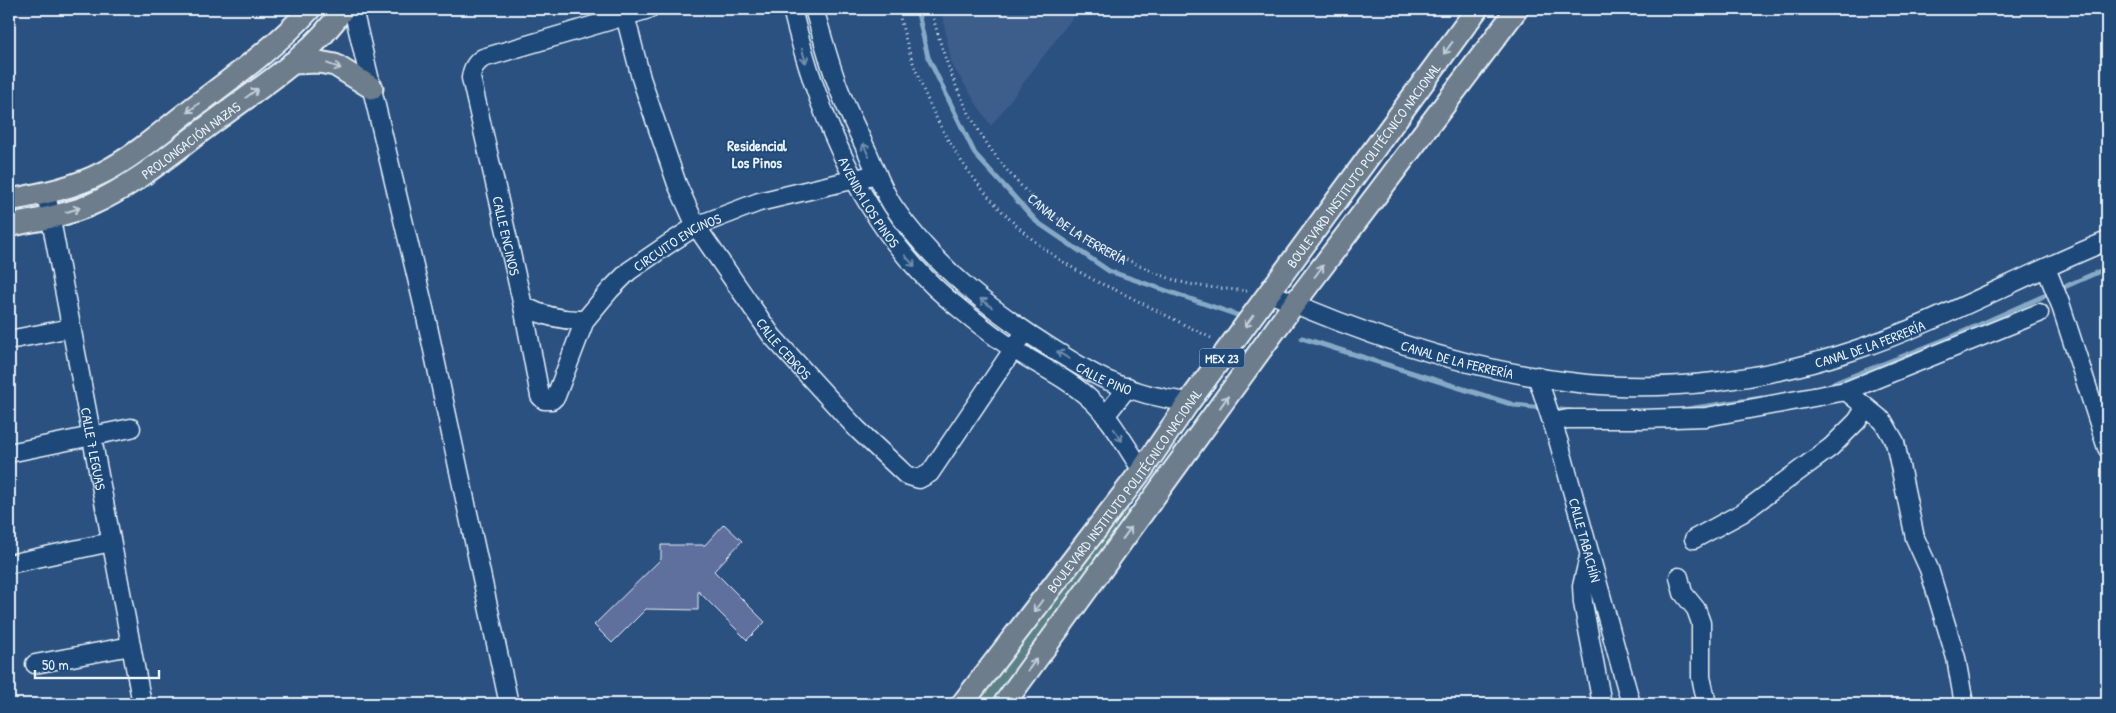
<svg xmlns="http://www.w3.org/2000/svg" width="2116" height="713" font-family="'Patrick Hand',sans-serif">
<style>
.built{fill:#3e5d8b}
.green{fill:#5c8287;stroke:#a2bac0}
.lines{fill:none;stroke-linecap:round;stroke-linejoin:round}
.stream{stroke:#86a9c5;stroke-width:5}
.building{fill:#60709e;stroke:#e8f1f8}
.minor-casing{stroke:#e8f1f8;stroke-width:21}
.major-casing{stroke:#e8f1f8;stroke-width:25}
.path{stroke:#e8f1f8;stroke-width:3;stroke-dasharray:1 4;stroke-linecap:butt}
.minor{stroke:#1f4a7a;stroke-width:18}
.major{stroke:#6d7d8c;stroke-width:21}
.oneway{stroke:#c3ced8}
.oneway2{stroke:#6f8dac}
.labels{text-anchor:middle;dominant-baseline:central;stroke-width:4;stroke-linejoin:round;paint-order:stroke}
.shield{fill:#1f4a7a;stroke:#acbfd2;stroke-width:1}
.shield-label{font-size:12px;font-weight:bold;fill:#e8f1f8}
.street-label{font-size:14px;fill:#e8f1f8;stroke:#1f4a7a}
.neighbourhood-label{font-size:15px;font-weight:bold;fill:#e8f1f8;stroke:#1f4a7a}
</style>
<rect width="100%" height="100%" fill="#2b5180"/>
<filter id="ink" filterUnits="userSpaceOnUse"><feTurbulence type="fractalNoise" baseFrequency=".02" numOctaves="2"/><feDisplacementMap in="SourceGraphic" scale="10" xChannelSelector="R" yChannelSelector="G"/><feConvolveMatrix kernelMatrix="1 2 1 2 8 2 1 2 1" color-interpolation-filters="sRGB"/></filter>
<g filter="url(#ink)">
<!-- built -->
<polygon class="built" points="941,9 1079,9 991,126 952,65"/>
<!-- green -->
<polygon class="green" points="1124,507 1135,515 994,704 975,704"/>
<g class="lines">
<!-- stream -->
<g class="stream">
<polyline points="917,9 928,57 975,154 1037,222 1109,271 1243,317"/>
<polyline points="1302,338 1514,405 1544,408"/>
<polyline points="1822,388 1954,336 2107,268"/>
<polyline points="1552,409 1571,411"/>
<polyline points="1681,410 1762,398"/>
</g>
</g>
<!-- building -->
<polygon class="building" points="724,524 742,541 714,571 765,622 747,640 698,591 698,610 646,609 612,643 594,625 661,559 661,545 705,545"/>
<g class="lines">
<defs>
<g id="minor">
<polyline points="353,9 424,308 509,704"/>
<path id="s2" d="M649 9 483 58C475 63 472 69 471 78L523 306 540 396 544 400H552L556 396 585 320 610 290 629 271 667 245 696 226 759 202 877 174"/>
<path id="s3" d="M792 9C818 116 863 227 949 300 970 317 992 336 1015 350 1041 367 1069 379 1091 400 1112 419 1126 447 1142 470"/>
<path id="s4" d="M814 9C822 35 829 63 839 89 847 110 857 130 867 151 875 169 882 189 893 206 935 268 996 314 1059 353 1075 363 1092 374 1109 381 1134 392 1162 399 1189 402"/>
<path id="s5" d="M625 15 641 78 656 123 677 184 696 226 772 336 857 429 906 475 919 479 930 473 1025 332"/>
<path id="s6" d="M46 193 142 704"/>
<polyline points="2046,268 2060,303 2107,448"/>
<path id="s7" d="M1270 293C1366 336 1472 371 1578 383 1669 393 1765 380 1852 351 1940 322 2021 276 2107 241"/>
<path d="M523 306C543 316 562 321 585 320"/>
<polyline points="9,340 71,328"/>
<path id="s8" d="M1537 376 1559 443 1631 704"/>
<polyline points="1846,391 1883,421 1895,442 1915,538 1929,569 1956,658 1964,704"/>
<polyline points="1105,416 1128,387"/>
<polyline points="1552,422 1568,419 1642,419 1706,417 1846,391 2039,313"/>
<polyline points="9,453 131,428"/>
<polyline points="1694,539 1742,513 1831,447 1857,421 1866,407"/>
<polyline points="1589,557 1582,586 1583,603 1602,704"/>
<polyline points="9,564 111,542"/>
<polyline points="1679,577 1683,593 1696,609 1701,623 1701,677 1707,704"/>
<polyline points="35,664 131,646"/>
</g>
<g id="major">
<polyline points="292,63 319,62 335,65 372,88"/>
<path d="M9 200C41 194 74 188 104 172 135 156 163 131 190 110 232 78 275 48 310 9"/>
<path id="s9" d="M9 226C35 220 65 216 90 205 136 185 175 150 215 121 260 87 312 56 343 9"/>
<path id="s10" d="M962 704 1142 470 1189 402 1477 9"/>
<polyline points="1004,704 1294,304 1517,9"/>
</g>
</defs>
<!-- minor casing -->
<use href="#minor" class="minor-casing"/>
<!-- major casing -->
<use href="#major" class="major-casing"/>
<!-- path -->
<g class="path">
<path d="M898 9C924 125 986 223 1094 280 1103 285 1112 288 1122 293 1152 308 1183 324 1213 339"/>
<path id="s1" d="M931 9C960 126 1013 204 1123 258 1146 268 1170 281 1194 285 1211 288 1230 289 1247 291"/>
</g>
<!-- minor -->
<use href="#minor" class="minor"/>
<!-- major -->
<use href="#major" class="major"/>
</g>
<!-- one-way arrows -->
<defs><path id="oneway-shaft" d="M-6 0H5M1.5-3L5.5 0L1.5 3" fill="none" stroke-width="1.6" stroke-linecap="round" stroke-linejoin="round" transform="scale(1.25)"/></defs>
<g class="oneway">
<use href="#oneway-shaft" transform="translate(1448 48) rotate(126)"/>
<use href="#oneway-shaft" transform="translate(334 66) rotate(20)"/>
<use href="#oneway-shaft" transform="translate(252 93) rotate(-37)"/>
<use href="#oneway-shaft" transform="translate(193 108) rotate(142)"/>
<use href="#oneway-shaft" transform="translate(73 210) rotate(-17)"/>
<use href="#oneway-shaft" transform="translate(1319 271) rotate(-53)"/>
<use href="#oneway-shaft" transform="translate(1249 321) rotate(126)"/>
<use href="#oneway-shaft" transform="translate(1224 402) rotate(-55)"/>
<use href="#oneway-shaft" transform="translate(1127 533) rotate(-54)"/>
<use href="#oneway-shaft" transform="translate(1038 606) rotate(127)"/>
<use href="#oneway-shaft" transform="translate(1032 665) rotate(-54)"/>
</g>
<g class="oneway2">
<use href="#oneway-shaft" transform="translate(804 56) rotate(74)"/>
<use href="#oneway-shaft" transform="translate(866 150) rotate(-114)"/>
<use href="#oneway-shaft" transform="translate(910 261) rotate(48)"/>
<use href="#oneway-shaft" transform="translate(986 303) rotate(-143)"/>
<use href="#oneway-shaft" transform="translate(1063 355) rotate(-149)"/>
<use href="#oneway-shaft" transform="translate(1118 435) rotate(56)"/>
</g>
</g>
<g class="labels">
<!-- shield labels -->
<rect class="shield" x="1199.5" y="348.5" width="45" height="19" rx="4"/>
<g class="shield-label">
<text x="1222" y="358">MEX 23</text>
</g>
<!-- street labels -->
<g class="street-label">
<text stroke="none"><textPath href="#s9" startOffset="204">PROLONGACIÓN NAZAS</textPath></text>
<text stroke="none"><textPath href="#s10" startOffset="672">BOULEVARD INSTITUTO POLITÉCNICO NACIONAL</textPath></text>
<text stroke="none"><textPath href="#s3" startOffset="209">AVENIDA LOS PINOS</textPath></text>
<text stroke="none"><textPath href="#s1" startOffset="272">CANAL DE LA FERRERÍA</textPath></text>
<text stroke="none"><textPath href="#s2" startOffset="359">CALLE ENCINOS</textPath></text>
<text stroke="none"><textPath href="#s2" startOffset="746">CIRCUITO ENCINOS</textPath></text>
<text stroke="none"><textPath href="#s7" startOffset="619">CANAL DE LA FERRERÍA</textPath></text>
<text stroke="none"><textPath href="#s5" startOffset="374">CALLE CEDROS</textPath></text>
<text stroke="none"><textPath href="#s7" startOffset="199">CANAL DE LA FERRERÍA</textPath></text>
<text stroke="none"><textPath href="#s4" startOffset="488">CALLE PINO</textPath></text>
<text stroke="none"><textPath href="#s6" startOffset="260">CALLE 7 LEGUAS</textPath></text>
<text stroke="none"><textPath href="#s10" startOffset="268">BOULEVARD INSTITUTO POLITÉCNICO NACIONAL</textPath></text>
<text stroke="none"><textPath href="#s8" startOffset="171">CALLE TABACHÍN</textPath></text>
</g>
<!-- neighbourhood labels -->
<g class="neighbourhood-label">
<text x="757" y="145">Residencial<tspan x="757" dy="17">Los Pinos</tspan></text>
</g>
</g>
<!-- margin -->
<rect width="2116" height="713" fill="none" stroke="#1f4a7a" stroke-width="30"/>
<rect x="15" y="15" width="2086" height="683" fill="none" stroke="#e8f1f8" stroke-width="2" filter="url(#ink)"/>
<!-- scale -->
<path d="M35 670v8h124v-8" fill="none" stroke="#e8f1f8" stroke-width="2.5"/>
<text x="42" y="670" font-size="15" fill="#e8f1f8" stroke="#1f4a7a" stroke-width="4" paint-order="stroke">50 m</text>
</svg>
